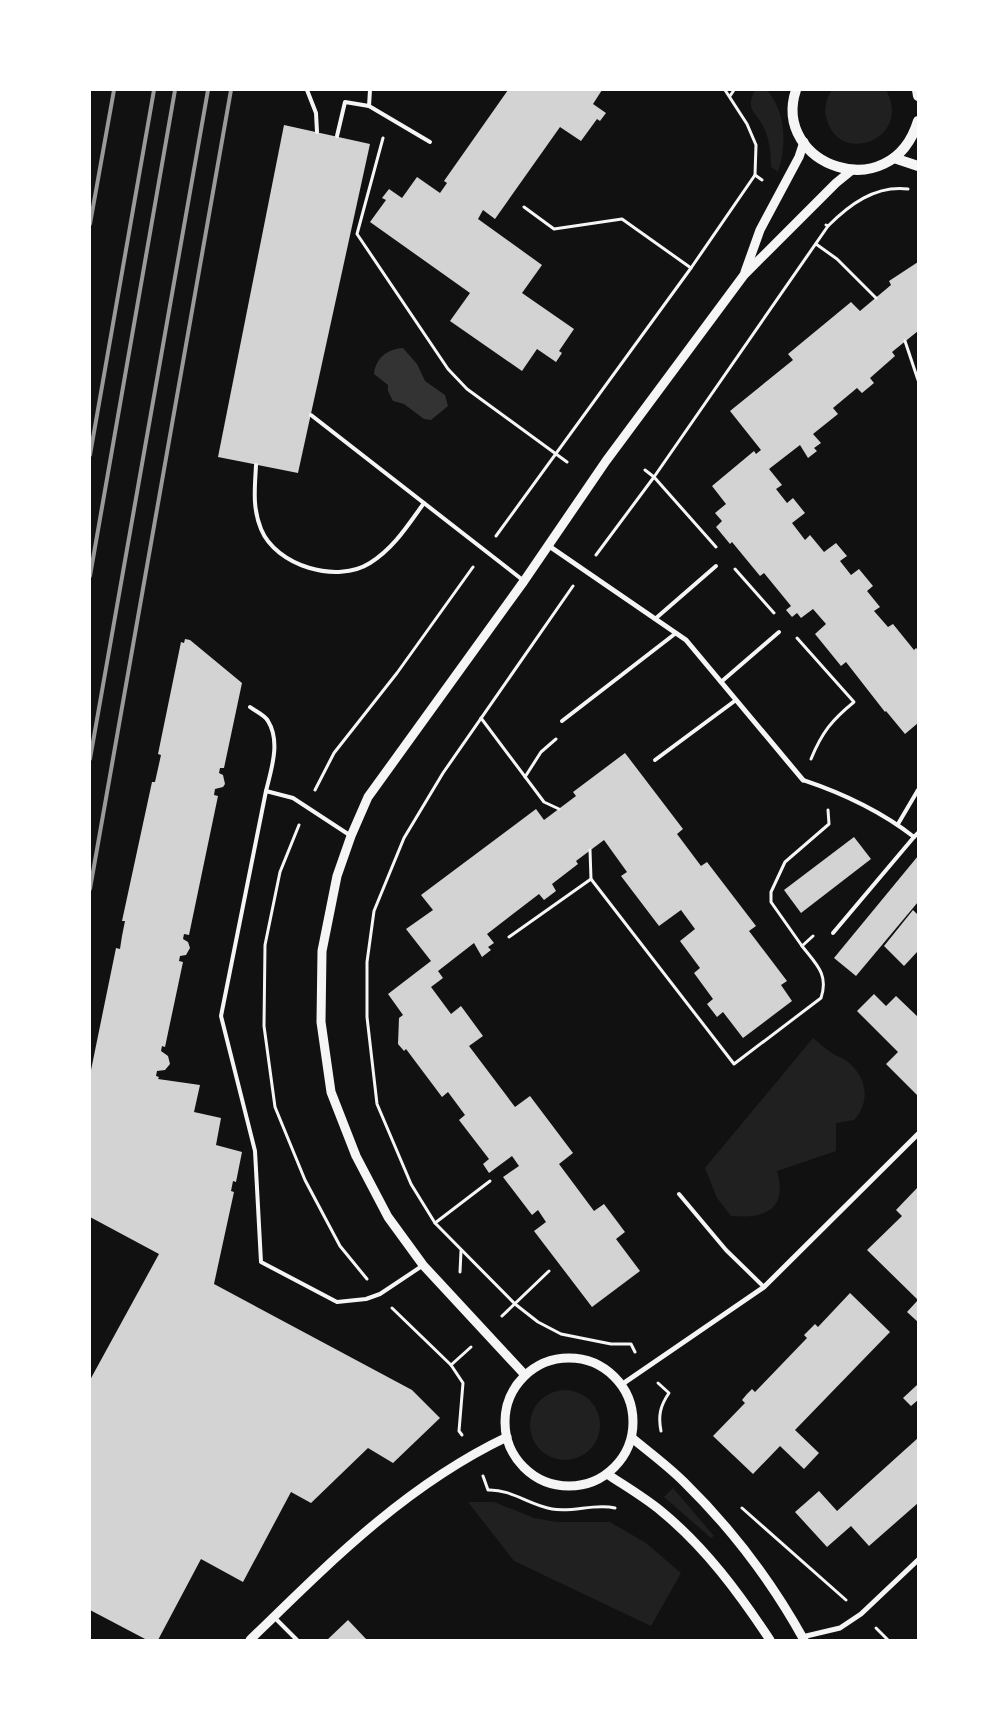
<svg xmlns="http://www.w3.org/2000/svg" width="1008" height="1730" font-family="Overpass,sans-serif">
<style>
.green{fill:#202020}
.water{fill:#333}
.building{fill:#d3d3d3}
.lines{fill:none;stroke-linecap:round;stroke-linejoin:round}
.path{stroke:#f5f5f5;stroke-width:3}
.service{stroke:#f5f5f5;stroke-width:4}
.minor{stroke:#f5f5f5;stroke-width:5}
.tertiary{stroke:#f5f5f5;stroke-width:9}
.secondary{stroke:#f5f5f5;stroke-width:10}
.rail{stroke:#9a9a9a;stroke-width:4}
</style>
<rect width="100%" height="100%" fill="#111"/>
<!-- green -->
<g class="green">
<path d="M755 90H767C786 112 787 145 778 172L771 167C771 154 770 141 764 128 757 112 744 111 755 90Z"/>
<path d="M832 90H886C913 138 841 167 827 120 823 109 826 99 832 90Z"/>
<path d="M813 1038C820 1044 827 1050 835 1055 839 1057 845 1059 848 1062 868 1078 870 1103 854 1120L836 1123V1151L777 1171C788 1209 766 1219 731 1216L717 1198 705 1168Z"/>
<circle cx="565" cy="1425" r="35"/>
<polygon points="673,1488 714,1536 711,1538 664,1497"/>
<polygon points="468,1502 494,1502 534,1518 557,1522 610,1522 646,1543 681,1573 651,1626 514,1561"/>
</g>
<!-- water -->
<path class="water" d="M403 348 417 364 425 381 445 395 448 406 431 420 424 419 404 404 393 401 388 391V385L374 374C376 358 387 349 403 348Z"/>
<!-- building -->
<g class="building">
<polygon points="508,90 602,90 593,104 606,113 600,121 597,119 581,141 560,127 495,219 483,210 478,219 542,265 522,293 574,329 559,351 562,353 556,362 537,349 522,371 450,321 470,293 370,222 386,200 382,198 389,189 402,198 417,177 440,193 447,183 444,181"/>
<polygon points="284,125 370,144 298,473 218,457"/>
<polygon points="918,262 918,331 892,352 895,356 870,378 874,383 862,393 857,388 833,408 838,414 813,434 821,443 814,448 817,451 808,458 800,445 769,469 782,485 776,489 787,503 793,498 805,513 792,523 805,540 810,535 824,552 836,543 847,556 840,561 851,575 859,569 873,586 867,591 880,607 874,611 888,627 893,624 914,650 916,648 918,650 918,723 905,734 886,711 885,712 846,662 841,666 815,634 826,624 813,609 801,618 797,613 792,617 786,610 791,606 764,573 760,576 732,542 730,544 716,527 722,521 715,513 726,504 712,486 754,451 756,454 761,450 730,411 793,360 788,354 851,302 860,311 891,285 889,281"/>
<polygon points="185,639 190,640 242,683 224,768 220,768 219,773 223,775 225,784 223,787 215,789 214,795 218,796 189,935 184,934 183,939 188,942 190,948 186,955 180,956 179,961 183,962 165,1047 162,1046 161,1051 168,1056 170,1064 165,1070 157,1071 156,1076 159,1077 158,1079 200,1085 194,1112 221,1118 216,1145 242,1152 236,1182 233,1181 231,1191 234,1192 214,1284 412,1390 440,1418 393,1463 368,1448 311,1503 291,1492 243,1582 201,1559 158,1640 147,1640 90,1610 90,1380 159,1254 90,1217 90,1075 116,948 120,949 122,936 125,921 122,921 152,782 155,782 161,755 158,754 181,642 184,643"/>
<polygon points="625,753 683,829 677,834 701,866 707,862 756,926 749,931 787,981 781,985 792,1001 743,1038 723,1012 717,1017 707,1004 713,999 694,973 700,968 680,941 695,929 681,910 659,926 621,876 627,872 604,840 576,861 578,864 552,884 556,891 544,900 539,894 487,934 494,943 488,947 491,950 482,957 474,943 438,971 443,978 431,987 451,1014 461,1006 483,1036 469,1046 515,1107 530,1096 573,1153 559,1164 594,1211 604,1204 625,1232 616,1239 640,1271 592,1307 534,1231 546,1222 538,1210 532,1215 503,1177 519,1166 512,1156 489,1173 483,1164 489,1159 459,1120 465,1115 448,1092 442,1097 406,1049 404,1051 398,1044 399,1018 403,1015 388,994 431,961 406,929 433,910 421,895 536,809 544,820 576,796 573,792"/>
<polygon points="854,837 871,859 801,913 784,890"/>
<polygon points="918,856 918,902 856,976 834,958"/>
<polygon points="913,910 918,915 918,951 904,966 884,946"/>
<polygon points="874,994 886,1006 896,996 918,1017 918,1096 886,1064 898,1052 857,1011"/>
<polygon points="918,1187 918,1322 907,1312 918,1300 867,1250 902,1216 896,1210"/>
<polygon points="850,1293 890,1332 795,1430 819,1453 804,1469 780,1446 753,1474 713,1436 745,1403 742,1400 747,1394 752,1389 755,1392 807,1338 804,1335 815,1324 818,1327"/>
<polygon points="918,1384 918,1400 911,1406 903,1398"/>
<polygon points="918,1438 918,1503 869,1546 851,1526 827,1547 795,1512 819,1491 837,1511"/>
<polygon points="348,1620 367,1640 327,1640"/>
</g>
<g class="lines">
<!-- path -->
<g class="path">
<polyline points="725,90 747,124 756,145 755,175 762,180"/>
<polyline points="730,96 734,90"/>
<polyline points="383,138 357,234 448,369 467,389 567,462"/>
<polyline points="524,207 554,229 622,219 691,268"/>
<path d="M826 225 828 226C849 205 875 185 908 189"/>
<polyline points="816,244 837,259 876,298"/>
<polyline points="905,341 918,380"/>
<polyline points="645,470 654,477 716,547"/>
<polyline points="496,536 691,268 755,175"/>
<polyline points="596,555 654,477 828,226"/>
<polyline points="735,569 774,613"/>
<polyline points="573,586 443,773 404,838 374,911 367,962 367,1017 377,1104 411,1184 435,1223 515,1304 538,1322 561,1334 611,1344 631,1344 635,1352"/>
<path d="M797 638 854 702C832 720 822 732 811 759"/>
<polyline points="481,718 544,802 559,809"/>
<polyline points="525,777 541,752 556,739"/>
<polyline points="315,790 334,753 397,673 473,567"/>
<polyline points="299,825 280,872 265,945 264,1026 275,1107 305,1180 340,1246 367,1279"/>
<polyline points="590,850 591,879"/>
<path d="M509 937 591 879 734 1064 821 998C829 974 816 964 802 946L813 936"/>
<polyline points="802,946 771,902 771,892 785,862 829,824 828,810"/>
<polyline points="435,1223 490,1181"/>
<polyline points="460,1272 461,1251"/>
<polyline points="392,1308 451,1365 463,1383 459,1431 462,1435"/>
<polyline points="502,1316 549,1271"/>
<polyline points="451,1365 471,1347"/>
<path d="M658 1383 669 1393C660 1406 658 1416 661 1431"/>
<path d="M483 1476 488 1490C511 1489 529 1505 552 1509 573 1513 594 1503 615 1508"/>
<polyline points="742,1508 846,1600"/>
<polyline points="876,1628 888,1640"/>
</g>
<!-- service -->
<g class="service">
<polyline points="307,90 316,113 317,132"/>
<polyline points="369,106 370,90"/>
<polyline points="337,136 345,102 369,106 430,142"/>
<polyline points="311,415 524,581"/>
<path d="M256 465C255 487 252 507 261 529 276 566 337 584 370 563 394 548 408 525 424 503"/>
<polyline points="655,619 716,566"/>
<polyline points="721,682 779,632"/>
<path d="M250 707C255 711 265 715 268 721 281 742 271 770 266 791"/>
<polyline points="562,721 676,633"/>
<polyline points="655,760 736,700"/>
<path d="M803 780C842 793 882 812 914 837L918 833"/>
<polyline points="898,824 918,790"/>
<polyline points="351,836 293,798 266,791 221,1016 255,1151 261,1262 337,1302 366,1299 380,1294 422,1266"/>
<polyline points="833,933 914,837"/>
<polyline points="679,1194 726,1250 764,1287"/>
<polyline points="274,1617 297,1640"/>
</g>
<!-- minor -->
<g class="minor">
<polyline points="549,546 686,640 803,780"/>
<polyline points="621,1385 764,1287 918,1134"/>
<polyline points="802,1637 840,1628 861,1614 918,1560"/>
</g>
<!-- tertiary -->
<g class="tertiary">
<polyline points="745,272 760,230 799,157 804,142"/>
<circle cx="569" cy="1422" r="64"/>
<polyline points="525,1375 423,1265 388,1217 356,1156 331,1092 321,1022 322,951 337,876 351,836 368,797 524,581 606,461 744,275 836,183 852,170"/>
<path d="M632 1438C649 1452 668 1466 684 1482 731 1528 772 1582 804 1640"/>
<path d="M607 1474C625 1486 644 1497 661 1511 705 1547 739 1593 770 1640"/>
<path d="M250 1640C329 1563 406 1485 507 1437"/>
</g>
<!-- secondary -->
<g class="secondary">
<path d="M796 90C771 165 891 209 918 121"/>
<polyline points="917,90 918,96"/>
<polyline points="894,158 918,166"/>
</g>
<!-- rail -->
<g class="rail">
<polyline points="90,224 114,90"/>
<polyline points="90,455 154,90"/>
<polyline points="90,576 175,90"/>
<polyline points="90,759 208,90"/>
<polyline points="90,889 231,90"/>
</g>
</g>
<!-- border -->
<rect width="1008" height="1730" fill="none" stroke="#ffffff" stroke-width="182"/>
</svg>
